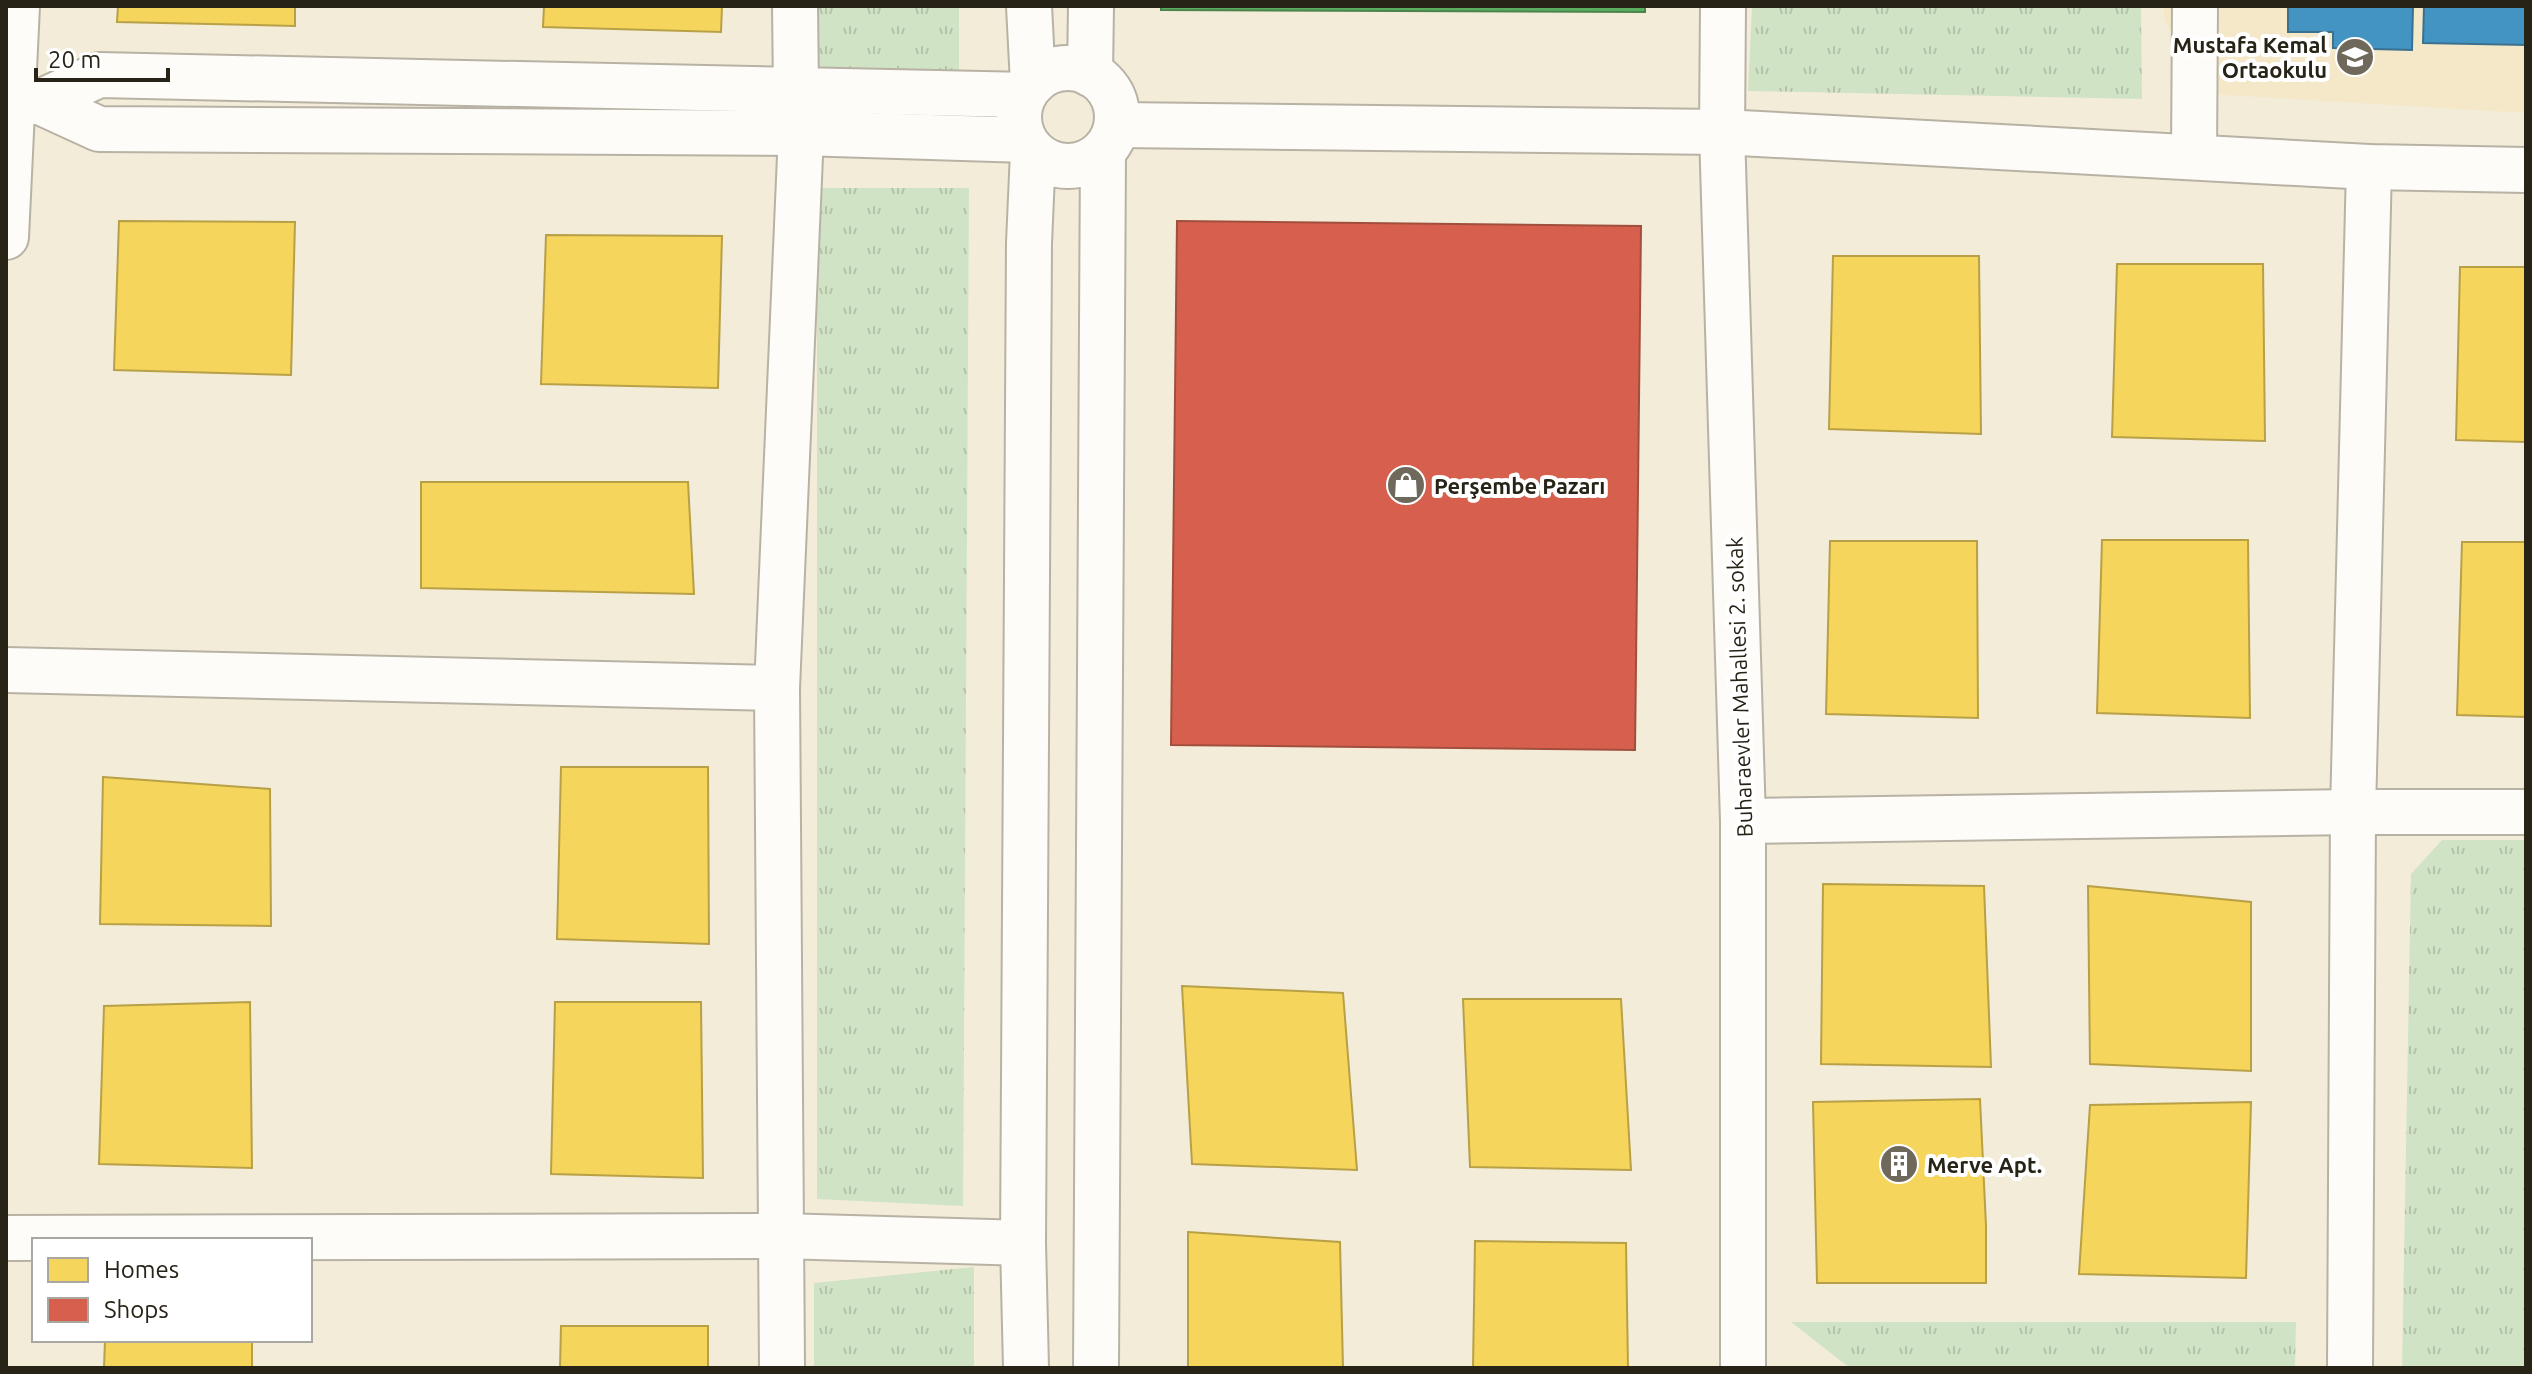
<svg xmlns="http://www.w3.org/2000/svg" width="2532" height="1374" font-family="Ubuntu,sans-serif">
<style>
.built{fill:#f4e8c8}
.park{fill:url(#park-tufts)}
.homes{fill:#f6d55c;stroke:#b8a047;stroke-width:2}
.shops{fill:#d6604d;stroke:#a24e3d;stroke-width:2}
.schools{fill:#4393c3;stroke:#3b718f;stroke-width:2}
.public{fill:#5aae61;stroke:#4b844b;stroke-width:2}
.lines{fill:none;stroke-linecap:round;stroke-linejoin:round}
.minor-casing{stroke:#b8b2a4;stroke-width:48}
.minor{stroke:#fdfcf9;stroke-width:44}
.labels{text-anchor:middle;dominant-baseline:central;stroke-width:8;stroke-linejoin:round;paint-order:stroke}
.poi-label{font-size:22px;font-weight:bold;fill:#282317;stroke:#fff;text-anchor:start}
.street-label{font-size:22px;fill:#282317;stroke:#fff}
</style>
<defs>
<pattern id="park-tufts" width="24" height="20" patternUnits="userSpaceOnUse" patternTransform="scale(2)"><rect width="24" height="20" fill="#d1e3c5"/><path d="M3 7l-1-3M5 7V3M7 7l1-3M15 17l-1-3M17 17v-4M19 17l1-3" fill="none" stroke="#b3c2a8"/></pattern>
</defs>
<rect width="100%" height="100%" fill="#f3ecd9"/>
<!-- built -->
<polygon class="built" points="2164,6 2526,6 2526,113 2206,94 2164,19"/>
<!-- park -->
<g class="park">
<polygon points="816,6 959,6 959,70 816,68"/>
<polygon points="1752,6 2141,6 2142,99 1748,91"/>
<polygon points="817,188 969,188 963,1206 817,1199"/>
<polygon points="2442,840 2526,840 2526,1368 2402,1368 2411,874"/>
<polygon points="974,1267 974,1368 814,1368 814,1283"/>
<polygon points="1791,1322 2296,1322 2295,1368 1857,1368 1846,1365"/>
</g>
<!-- homes -->
<g class="homes">
<polygon points="118,6 295,6 295,26 117,22"/>
<polygon points="544,6 722,6 721,32 543,27"/>
<polygon points="119,221 295,222 291,375 114,370"/>
<polygon points="546,235 722,236 718,388 541,384"/>
<polygon points="1833,256 1979,256 1981,434 1829,429"/>
<polygon points="2117,264 2263,264 2265,441 2112,437"/>
<polygon points="2460,267 2526,267 2526,442 2456,440"/>
<polygon points="421,482 688,482 694,594 421,588"/>
<polygon points="2102,540 2248,540 2250,718 2097,713"/>
<polygon points="1830,541 1977,541 1978,718 1826,714"/>
<polygon points="2462,542 2526,542 2526,717 2457,715"/>
<polygon points="561,767 708,767 709,944 557,939"/>
<polygon points="103,777 270,789 271,926 100,924"/>
<polygon points="1823,884 1984,886 1991,1067 1821,1064"/>
<polygon points="2088,886 2251,902 2251,1071 2090,1064"/>
<polygon points="1182,986 1343,993 1357,1170 1192,1164"/>
<polygon points="1463,999 1621,999 1631,1170 1470,1167"/>
<polygon points="250,1002 252,1168 99,1164 104,1006"/>
<polygon points="555,1002 701,1002 703,1178 551,1174"/>
<polygon points="1980,1099 1986,1226 1986,1283 1817,1283 1813,1102"/>
<polygon points="2251,1102 2246,1278 2079,1274 2090,1105"/>
<polygon points="1188,1232 1340,1242 1343,1368 1188,1368"/>
<polygon points="1475,1241 1626,1243 1628,1368 1473,1368"/>
<polygon points="561,1326 708,1326 708,1368 560,1368"/>
<polygon points="105,1340 252,1340 252,1368 104,1368"/>
</g>
<!-- shops -->
<polygon class="shops" points="1177,221 1641,226 1635,750 1171,745"/>
<!-- schools -->
<g class="schools">
<polygon points="2288,6 2413,6 2412,50 2333,48 2333,32 2288,32"/>
<polygon points="2424,6 2526,6 2526,45 2423,43"/>
</g>
<!-- public -->
<polygon class="public" points="1161,6 1645,6 1645,12 1161,10"/>
<g class="lines">
<defs>
<g id="minor">
<polyline points="1029,6 1033,83"/>
<polyline points="1723,6 1722,132 1743,821 1743,1368"/>
<circle cx="1068" cy="117" r="49"/>
<polyline points="1090,74 1091,6"/>
<polyline points="6,101 40,102 99,75 1024,95"/>
<polyline points="40,102 99,129 801,133 1024,140"/>
<polyline points="1117,125 1722,132 2369,167 2526,170"/>
<polyline points="2194,157 2195,6"/>
<polyline points="6,237 17,6"/>
<polyline points="6,670 777,688"/>
<polyline points="1743,821 2353,812 2526,812"/>
<polyline points="6,1238 780,1236 1023,1243"/>
<polyline points="782,1368 777,688 801,133 796,91 795,6"/>
<polyline points="1026,1368 1023,1243 1029,243 1033,152"/>
<polyline points="1096,1368 1103,152"/>
<polyline points="2350,1368 2353,812 2369,167"/>
</g>
</defs>
<!-- minor casing -->
<use href="#minor" class="minor-casing"/>
<!-- minor -->
<use href="#minor" class="minor"/>
</g>
<!-- icons -->
<defs>
<symbol id="school-disc" viewBox="-11 -11 22 22"><circle r="9.5" fill="#6f695b" stroke="#fff"/><path d="M0-5L7-2L0 1L-7-2ZM-4 1L0 2.5L4 1V4Q0 6-4 4Z" fill="#fff"/></symbol>
<symbol id="shop-disc" viewBox="-11 -11 22 22"><circle r="9.5" fill="#6f695b" stroke="#fff"/><path d="M-5-2.5h2.3a2.7 3.5 0 0 1 5.4 0H5L5.5 6h-11ZM-1.5-2.5h3a1.5 2.3 0 0 0-3 0Z" fill="#fff"/></symbol>
<symbol id="building-disc" viewBox="-11 -11 22 22"><circle r="9.5" fill="#6f695b" stroke="#fff"/><path d="M-4-6H4V6H1V3H-1V6H-4ZM-2.5-4.3h1.7v1.8h-1.7ZM.8-4.3h1.7v1.8H.8ZM-2.5-1h1.7V.8h-1.7ZM.8-1h1.7V.8H.8Z" fill="#fff"/></symbol>
</defs>
<g fill-rule="evenodd">
<use href="#school-disc" x="2333" y="35" width="44" height="44"/>
<use href="#shop-disc" x="1384" y="463" width="44" height="44"/>
<use href="#building-disc" x="1877" y="1142" width="44" height="44"/>
</g>
<g class="labels">
<!-- poi labels -->
<g class="poi-label">
<text x="2327" y="44" text-anchor="end">Mustafa Kemal<tspan x="2327" dy="25">Ortaokulu</tspan></text>
<text x="1434" y="485">Perşembe Pazarı</text>
<text x="1927" y="1164">Merve Apt.</text>
</g>
<!-- street labels -->
<g class="street-label">
<text transform="translate(1739 687) rotate(-92)">Buharaevler Mahallesi 2. sokak</text>
</g>
</g>
<!-- border -->
<rect width="2532" height="1374" fill="none" stroke="#282317" stroke-width="16"/>
<!-- legend -->
<rect x="32" y="1238" width="280" height="104" fill="#ffffff" stroke="#a9a7a2" stroke-width="2"/>
<rect x="48" y="1258" width="40" height="24" fill="#f6d55c" stroke="#a9a7a2" stroke-width="2"/>
<text x="104" y="1278" font-size="24" fill="#282317">Homes</text>
<rect x="48" y="1298" width="40" height="24" fill="#d6604d" stroke="#a9a7a2" stroke-width="2"/>
<text x="104" y="1318" font-size="24" fill="#282317">Shops</text>
<!-- scale -->
<path d="M36 68v12h132v-12" fill="none" stroke="#282317" stroke-width="4"/>
<text x="48" y="68" font-size="24" fill="#282317" stroke="#ffffff" stroke-width="6" paint-order="stroke">20 m</text>
</svg>
